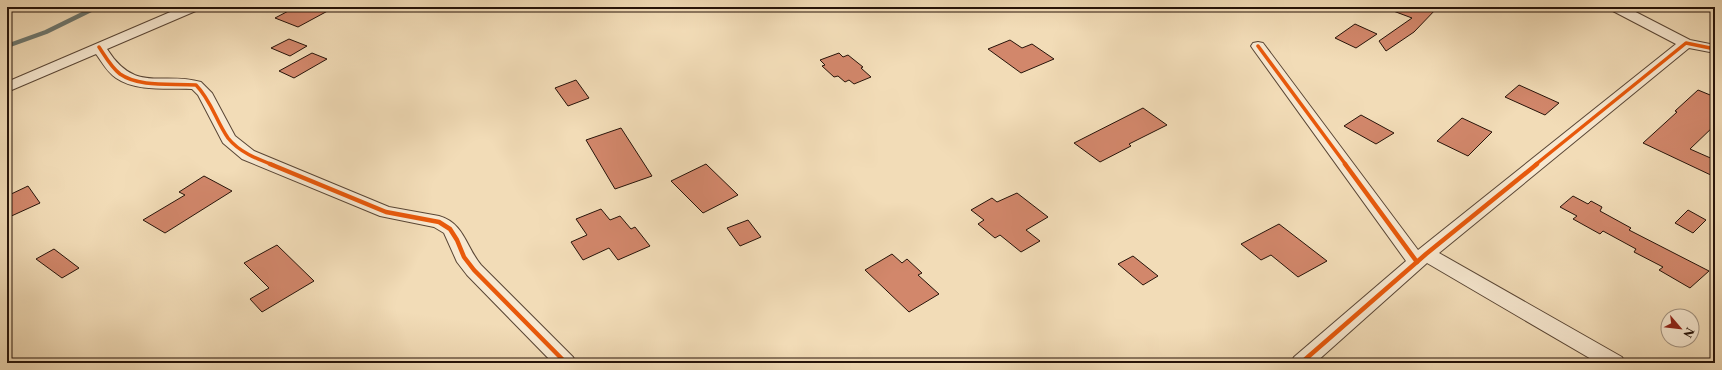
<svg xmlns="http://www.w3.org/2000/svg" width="1722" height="370" font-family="'Libre Caslon Text',serif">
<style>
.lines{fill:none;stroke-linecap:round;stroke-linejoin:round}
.stream{stroke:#6d776f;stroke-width:4.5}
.building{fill:#d2876b;stroke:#261309}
.minor-casing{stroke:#594534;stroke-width:2}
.minor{fill:#f7e8d0;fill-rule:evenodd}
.cycleway-far1-casing{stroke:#f7e8d0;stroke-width:5.5}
.cycleway-casing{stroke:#f7e8d0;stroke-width:7}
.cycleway-far1{stroke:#e8590c;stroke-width:3.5}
.cycleway{stroke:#e8590c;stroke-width:4.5}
</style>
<rect width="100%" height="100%" fill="#f2dcb7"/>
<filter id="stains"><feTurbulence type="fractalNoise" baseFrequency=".005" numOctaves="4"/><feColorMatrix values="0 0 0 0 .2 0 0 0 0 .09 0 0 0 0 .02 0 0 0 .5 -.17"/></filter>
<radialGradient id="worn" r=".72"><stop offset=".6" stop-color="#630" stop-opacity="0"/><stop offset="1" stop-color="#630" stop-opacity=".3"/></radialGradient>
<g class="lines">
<!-- stream -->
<polyline class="stream" points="7,46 46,32 97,7"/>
</g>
<!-- building -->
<g class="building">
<polygon points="296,7 335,7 298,27 275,18"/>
<polygon points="1388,7 1438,7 1414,32 1386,51 1379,41 1412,18 1388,9"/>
<polygon points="1355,24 1377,34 1356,48 1335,38"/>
<polygon points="289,39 307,46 290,56 271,48"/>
<polygon points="1010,40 1022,48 1032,44 1054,59 1021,73 988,49"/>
<polygon points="312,53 327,59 294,78 279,71"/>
<polygon points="839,53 843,57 848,55 863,67 861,68 871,77 854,84 849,80 845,82 838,76 834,77 822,66 825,65 820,60"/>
<polygon points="576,80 589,98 568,106 555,88"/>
<polygon points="1519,85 1559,103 1545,115 1505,97"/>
<polygon points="1698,90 1715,97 1715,125 1690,149 1715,160 1715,177 1643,143 1677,112 1675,111"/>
<polygon points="1143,108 1167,125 1129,144 1131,146 1100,162 1074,143"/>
<polygon points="1361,115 1394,133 1376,144 1344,126"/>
<polygon points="1462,118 1492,132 1468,156 1437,141"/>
<polygon points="621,128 652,176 615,189 586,140"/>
<polygon points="706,164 738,195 703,213 671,181"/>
<polygon points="204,176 232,191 165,233 143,220 185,195 179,192"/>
<polygon points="28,186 40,203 7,218 7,196"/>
<polygon points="1017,193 1048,217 1026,230 1040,241 1021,252 1000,235 995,238 978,224 984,220 971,210 992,198 997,202"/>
<polygon points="1573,196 1588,204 1591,201 1602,207 1600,211 1631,228 1629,230 1709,271 1690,288 1659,270 1663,267 1634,252 1636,249 1603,231 1600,234 1573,219 1577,216 1560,207"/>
<polygon points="601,209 610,220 620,216 631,229 635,227 650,246 618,260 609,248 583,260 571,242 587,235 576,219"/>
<polygon points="1688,210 1706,220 1693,233 1675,223"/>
<polygon points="748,220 761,237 740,246 727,228"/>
<polygon points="1279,224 1327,261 1298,277 1271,255 1261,260 1241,244"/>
<polygon points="277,245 314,281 262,312 250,299 269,288 244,263"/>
<polygon points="54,249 79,268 62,278 36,259"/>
<polygon points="892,254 902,263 907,259 922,273 918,275 939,294 909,312 865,270"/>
<polygon points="1133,256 1158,276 1143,285 1118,264"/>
</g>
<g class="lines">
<defs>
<g id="minor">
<path d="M182 7H200L198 10 107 49C136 94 160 71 201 82L212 93 235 136 254 151 389 207 439 216C464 223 466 247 481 265L573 357 576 363H553L467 275 457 262 444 233 434 227 380 216 242 159 223 143 198 95 192 89C168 88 136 92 116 78 107 72 102 62 96 54L7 92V82Z"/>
<polygon points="1609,7 1626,7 1690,40 1715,45 1715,53 1689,48 1439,253 1622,357 1625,363 1598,363 1427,263 1315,363 1291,363 1294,357 1406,261 1253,49 1251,46 1253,43 1258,42 1263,43 1418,250 1676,44 1611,10"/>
</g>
</defs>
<!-- minor casing -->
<use href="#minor" class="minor-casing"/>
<!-- minor -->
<use href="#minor" class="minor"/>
<defs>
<g id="cycleway-far1">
<polyline points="1258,46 1346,165"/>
<path d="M99 47C105 56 111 67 120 74 140 88 173 83 196 85 211 100 216 121 228 138 239 152 257 159 273 165"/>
<polyline points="1535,165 1686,43 1715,49"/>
</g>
<g id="cycleway">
<polyline points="270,164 386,212 439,222 450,229 457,240 464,257 474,270 566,363"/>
<polyline points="1345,164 1417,262"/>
<polyline points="1301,363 1426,254 1537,164"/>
</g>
</defs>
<!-- cycleway-far1 casing -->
<use href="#cycleway-far1" class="cycleway-far1-casing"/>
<!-- cycleway casing -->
<use href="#cycleway" class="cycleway-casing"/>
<!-- cycleway-far1 -->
<use href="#cycleway-far1" class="cycleway-far1"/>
<!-- cycleway -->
<use href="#cycleway" class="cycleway"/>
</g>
<!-- margin -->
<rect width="1722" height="370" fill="none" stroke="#f2dcb7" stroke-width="24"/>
<rect x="8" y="8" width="1706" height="354" fill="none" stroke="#261309" stroke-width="2"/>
<rect x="12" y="12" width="1698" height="346" fill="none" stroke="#261309"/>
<!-- north arrow -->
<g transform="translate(1680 328) rotate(118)"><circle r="19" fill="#f7e8d0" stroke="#a39380"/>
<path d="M0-3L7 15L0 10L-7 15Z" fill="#8f2418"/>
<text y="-6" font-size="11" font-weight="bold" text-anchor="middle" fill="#261309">N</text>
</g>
<rect width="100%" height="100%" filter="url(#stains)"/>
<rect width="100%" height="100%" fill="url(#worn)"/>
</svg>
